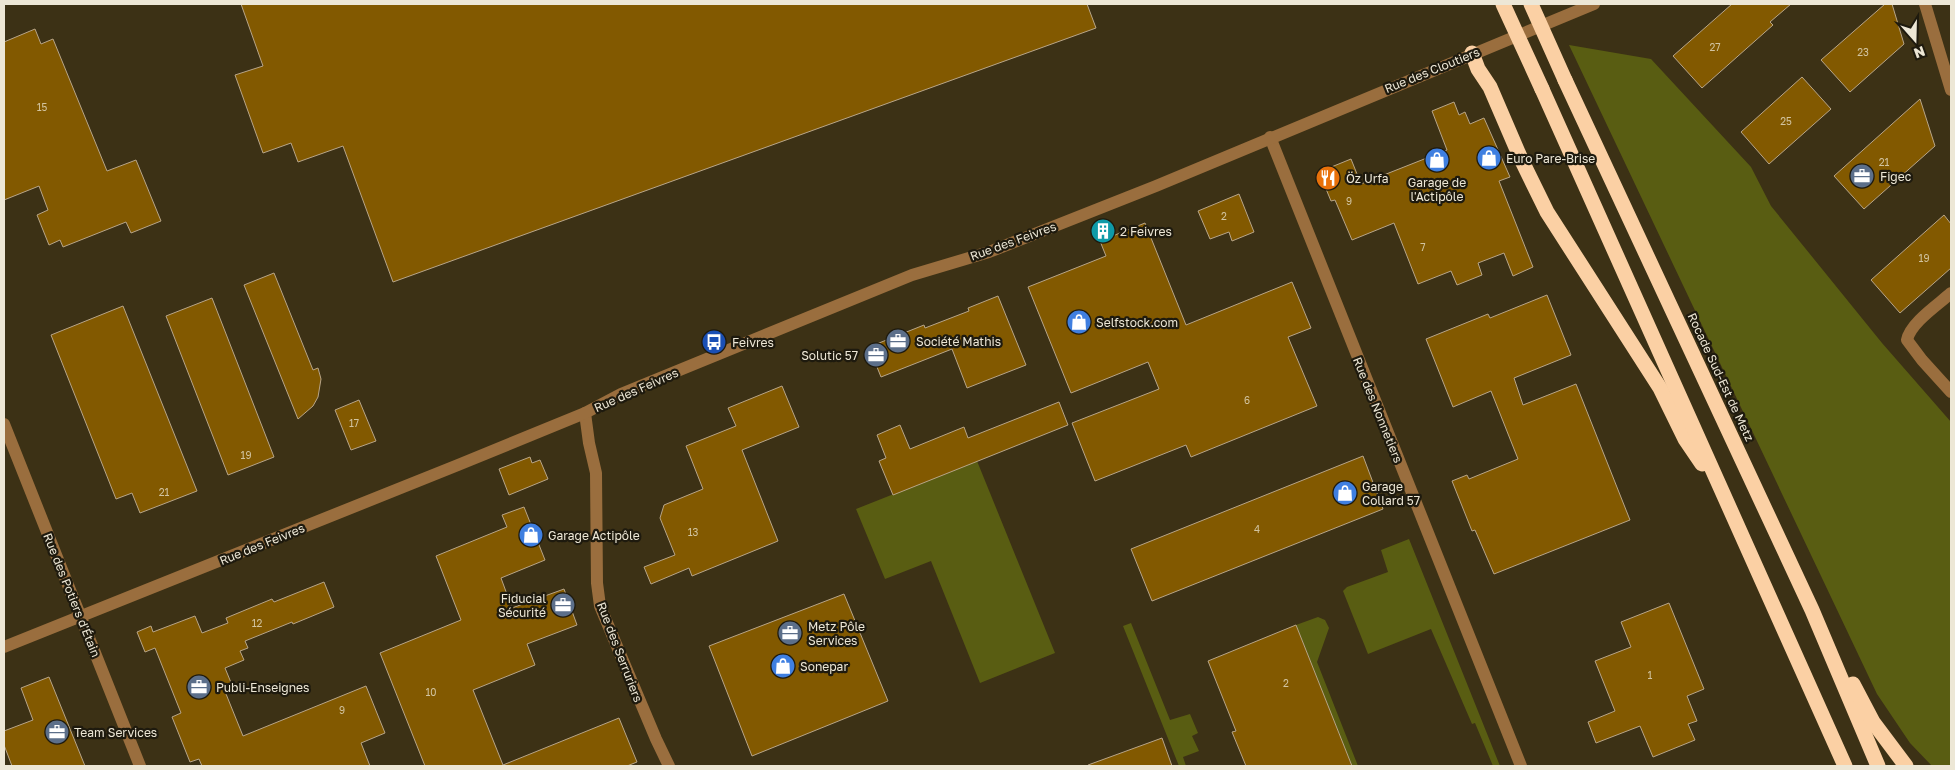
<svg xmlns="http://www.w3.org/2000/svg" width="1955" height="770" font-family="'Golos Text',sans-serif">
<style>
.green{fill:#595d12}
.building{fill:#825900;stroke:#b8a588}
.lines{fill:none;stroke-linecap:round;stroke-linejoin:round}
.minor{stroke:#9a6e3e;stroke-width:12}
.highway{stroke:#fbd0a4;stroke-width:15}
.highway-bridge{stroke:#fbd0a4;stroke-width:15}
.labels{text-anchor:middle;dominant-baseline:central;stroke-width:4.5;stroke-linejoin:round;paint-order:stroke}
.number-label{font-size:10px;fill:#d2c4a0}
.street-label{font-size:12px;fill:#ede7d6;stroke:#1e1a0e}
.poi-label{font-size:12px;fill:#ede7d6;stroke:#1e1a0e;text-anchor:start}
</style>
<rect width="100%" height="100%" fill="#3c3115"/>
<!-- green -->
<g class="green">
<polygon points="1569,45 1651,59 1751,167 1771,206 1882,343 1951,422 1951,766 1932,766 1910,743 1877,694"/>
<polygon points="977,461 1055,653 980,683 931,561 885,579 856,509"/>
<polygon points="1409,539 1500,766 1493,766 1475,723 1472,724 1431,629 1368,654 1343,591 1347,587 1388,572 1381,550"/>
<polygon points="1318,617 1325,620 1329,628 1317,662 1358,766 1352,766 1296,625"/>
<polygon points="1131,623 1170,720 1190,714 1198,733 1192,736 1199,751 1183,757 1186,766 1179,766 1123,626"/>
</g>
<!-- building -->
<g class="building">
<polygon points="241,4 1087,4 1096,28 393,282 343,146 298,162 291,143 263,153 235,75 263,66"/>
<polygon points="1732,4 1791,4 1770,22 1773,25 1702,88 1673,56"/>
<polygon points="1885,4 1892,4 1904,44 1850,92 1821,60"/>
<polygon points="35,29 41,44 53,39 107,171 136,160 161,221 131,233 126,222 63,247 60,240 49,245 37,215 48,210 39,186 4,200 4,42"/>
<polygon points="1802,77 1831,109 1769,164 1741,132"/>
<polygon points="1920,99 1935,146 1864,209 1834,176"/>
<polygon points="1454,102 1459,115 1465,112 1470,124 1484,118 1510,177 1499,181 1533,267 1513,276 1504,253 1478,263 1482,275 1457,285 1451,271 1418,284 1394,223 1352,240 1335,200 1331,201 1319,172 1351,159 1361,184 1447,150 1432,111"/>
<polygon points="1239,194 1254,232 1232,241 1229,232 1210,239 1198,211"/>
<polygon points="1944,215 1951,224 1951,268 1900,313 1871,280"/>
<polygon points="1145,223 1186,325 1292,282 1311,328 1288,337 1317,406 1191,457 1186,445 1095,481 1072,423 1159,389 1148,362 1071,393 1028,287 1106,256 1100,241"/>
<polygon points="274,273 313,370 318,368 321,379 318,397 313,406 298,419 244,285"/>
<polygon points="1547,295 1571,355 1514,378 1523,405 1576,384 1630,520 1494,574 1475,530 1472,531 1452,481 1467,475 1469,479 1518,459 1491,391 1453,407 1426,339 1488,314 1490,318"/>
<polygon points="998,296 1026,365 967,388 952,349 881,377 869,347 924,325 925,328 969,311 968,308"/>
<polygon points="212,298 274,457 228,475 166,316"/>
<polygon points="123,306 197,491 140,513 132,493 116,499 51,335"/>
<polygon points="782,386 799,427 742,450 778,541 692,576 689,568 651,584 644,567 675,555 660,518 664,505 703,489 686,446 736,426 728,408"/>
<polygon points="359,400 376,441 351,450 335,410"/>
<polygon points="1059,402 1068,425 893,495 879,461 886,458 877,435 900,425 910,449 964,427 968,438"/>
<polygon points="1363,456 1383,509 1152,601 1131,549"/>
<polygon points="530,457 532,463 540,460 548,479 509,495 499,469"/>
<polygon points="524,507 545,560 501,578 512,608 564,589 577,625 527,644 535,665 473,690 503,765 619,718 637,762 627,766 425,766 380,653 461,620 436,556 507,527 502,515"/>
<polygon points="324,582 334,607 293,624 292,622 245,641 248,648 240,651 244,660 225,668 232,685 224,689 243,736 366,686 385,733 361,743 370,766 202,766 199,759 190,762 172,717 181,713 155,648 145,652 137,632 151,626 153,632 195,616 202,633 228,623 226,618 272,599 274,602"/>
<polygon points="844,594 888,701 752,756 709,646"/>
<polygon points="1669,603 1704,689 1687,696 1697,721 1688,724 1695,740 1653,757 1640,726 1596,743 1588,722 1615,711 1595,661 1631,647 1621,622"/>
<polygon points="1296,625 1352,766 1246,766 1232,732 1236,731 1208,661"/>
<polygon points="49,677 85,766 12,766 4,745 4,731 33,720 21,688"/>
<polygon points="1162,738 1172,766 1088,766 1088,765"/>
</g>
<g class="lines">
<!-- minor -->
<g class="minor">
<polyline points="1925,4 1951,90"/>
<polyline points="1270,137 1521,766"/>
<path d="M1951 293C1939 304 1910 323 1907 340L1922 360 1951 392"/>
<polyline points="585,413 589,443 596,473 597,583 600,606 656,739 669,766"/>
<polyline points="4,424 140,766"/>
<polyline points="4,647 458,465 585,413 621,394 912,275 989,252 1156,186 1594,4"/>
</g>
<!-- highway -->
<g class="highway">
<polyline points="1472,53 1478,69 1490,87 1521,159 1547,212 1660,388 1685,439 1702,464"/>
<polyline points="1565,80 1812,610 1878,766"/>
<polyline points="1542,89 1845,766"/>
<polyline points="1853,684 1873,722 1906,766"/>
</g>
<!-- highway-bridge -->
<g class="highway-bridge">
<polyline points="1503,4 1542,89"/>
<polyline points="1531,4 1565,80"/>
</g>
</g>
<!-- icons -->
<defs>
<symbol id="shop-disc" viewBox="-11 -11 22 22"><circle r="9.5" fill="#3f7fe0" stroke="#1e1a0e"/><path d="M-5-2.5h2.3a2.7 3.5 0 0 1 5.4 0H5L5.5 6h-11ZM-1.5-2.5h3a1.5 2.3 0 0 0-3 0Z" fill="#fff"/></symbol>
<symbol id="office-disc" viewBox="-11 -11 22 22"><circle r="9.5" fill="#5c6f8a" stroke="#1e1a0e"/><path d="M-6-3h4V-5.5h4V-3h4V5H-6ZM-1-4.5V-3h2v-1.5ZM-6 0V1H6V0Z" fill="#fff"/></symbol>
<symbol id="restaurant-disc" viewBox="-11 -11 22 22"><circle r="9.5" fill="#e8710a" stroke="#1e1a0e"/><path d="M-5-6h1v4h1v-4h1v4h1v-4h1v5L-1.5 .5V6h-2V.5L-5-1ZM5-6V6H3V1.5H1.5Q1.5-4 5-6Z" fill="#fff"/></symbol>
<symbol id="building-disc" viewBox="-11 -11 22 22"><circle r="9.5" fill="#0f9aa8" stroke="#1e1a0e"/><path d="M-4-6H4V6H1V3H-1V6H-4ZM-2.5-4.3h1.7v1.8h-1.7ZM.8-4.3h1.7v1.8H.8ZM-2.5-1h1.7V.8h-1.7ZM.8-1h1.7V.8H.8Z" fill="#fff"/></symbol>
<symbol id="bus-disc" viewBox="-11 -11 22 22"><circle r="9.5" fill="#1a4fb4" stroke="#1e1a0e"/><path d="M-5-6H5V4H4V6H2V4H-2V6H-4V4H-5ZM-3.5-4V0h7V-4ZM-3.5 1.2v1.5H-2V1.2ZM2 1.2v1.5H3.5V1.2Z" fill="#fff"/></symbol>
</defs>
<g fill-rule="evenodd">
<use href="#shop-disc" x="1475" y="144" width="28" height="28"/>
<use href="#shop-disc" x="1423" y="146" width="28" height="28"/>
<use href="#office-disc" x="1848" y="162" width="28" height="28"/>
<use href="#restaurant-disc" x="1314" y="164" width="28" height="28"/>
<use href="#building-disc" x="1089" y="217" width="28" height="28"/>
<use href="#shop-disc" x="1065" y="308" width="28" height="28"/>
<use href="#office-disc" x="884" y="327" width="28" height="28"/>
<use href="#bus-disc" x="700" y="328" width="28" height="28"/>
<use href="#office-disc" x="862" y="341" width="28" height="28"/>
<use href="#shop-disc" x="1331" y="479" width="28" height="28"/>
<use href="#shop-disc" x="517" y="521" width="28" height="28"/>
<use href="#office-disc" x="549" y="591" width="28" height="28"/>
<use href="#office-disc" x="776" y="619" width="28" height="28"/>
<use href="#shop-disc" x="769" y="652" width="28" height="28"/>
<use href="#office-disc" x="185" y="673" width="28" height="28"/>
<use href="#office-disc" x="43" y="718" width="28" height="28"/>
</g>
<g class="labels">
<!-- number labels -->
<g class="number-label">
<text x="1715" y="47">27</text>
<text x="1863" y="52">23</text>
<text x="42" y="107">15</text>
<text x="1786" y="121">25</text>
<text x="1884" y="162">21</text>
<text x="1349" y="201">9</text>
<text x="1224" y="216">2</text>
<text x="1423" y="247">7</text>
<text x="1924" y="258">19</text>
<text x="1247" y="400">6</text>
<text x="354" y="423">17</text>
<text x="246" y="455">19</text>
<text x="164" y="492">21</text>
<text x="1257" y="529">4</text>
<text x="693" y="532">13</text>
<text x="257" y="623">12</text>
<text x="1650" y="675">1</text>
<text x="1286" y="683">2</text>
<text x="431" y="692">10</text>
<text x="342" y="710">9</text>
</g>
<!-- street labels -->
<g class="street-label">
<text transform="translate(1432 70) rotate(-22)">Rue des Cloutiers</text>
<text transform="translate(1013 241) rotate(-20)">Rue des Feivres</text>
<text transform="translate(1721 377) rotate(65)">Rocade Sud-Est de Metz</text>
<text transform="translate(636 390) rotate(-24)">Rue des Feivres</text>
<text transform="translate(1378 410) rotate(68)">Rue des Nonnetiers</text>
<text transform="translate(262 544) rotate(-22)">Rue des Feivres</text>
<text transform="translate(72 595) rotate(68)">Rue des Potiers d'Étain</text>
<text transform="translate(620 652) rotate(69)">Rue des Serruriers</text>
</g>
<!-- poi labels -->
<g class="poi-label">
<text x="1506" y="158">Euro Pare-Brise</text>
<text x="1880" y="176">Figec</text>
<text x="1346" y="178">Öz Urfa</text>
<text x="1437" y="182" text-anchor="middle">Garage de<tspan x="1437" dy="14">l'Actipôle</tspan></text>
<text x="1120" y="231">2 Feivres</text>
<text x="1096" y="322">Selfstock.com</text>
<text x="916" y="341">Société Mathis</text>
<text x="732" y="342">Feivres</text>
<text x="858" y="355" text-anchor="end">Solutic 57</text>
<text x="1362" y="486">Garage<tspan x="1362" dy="14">Collard 57</tspan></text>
<text x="548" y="535">Garage Actipôle</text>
<text x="546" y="598" text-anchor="end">Fiducial<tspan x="546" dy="14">Sécurité</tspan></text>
<text x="808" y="626">Metz Pôle<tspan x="808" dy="14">Services</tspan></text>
<text x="800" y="666">Sonepar</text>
<text x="216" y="687">Publi-Enseignes</text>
<text x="74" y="732">Team Services</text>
</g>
</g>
<!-- border -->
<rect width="1955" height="770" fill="none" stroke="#ede7d6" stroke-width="10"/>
<!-- north arrow -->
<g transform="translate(1915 40) rotate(160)" stroke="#1e1a0e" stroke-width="4" paint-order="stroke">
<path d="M0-4L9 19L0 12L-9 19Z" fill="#ede7d6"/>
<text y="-8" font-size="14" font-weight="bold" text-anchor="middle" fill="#ede7d6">N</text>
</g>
</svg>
